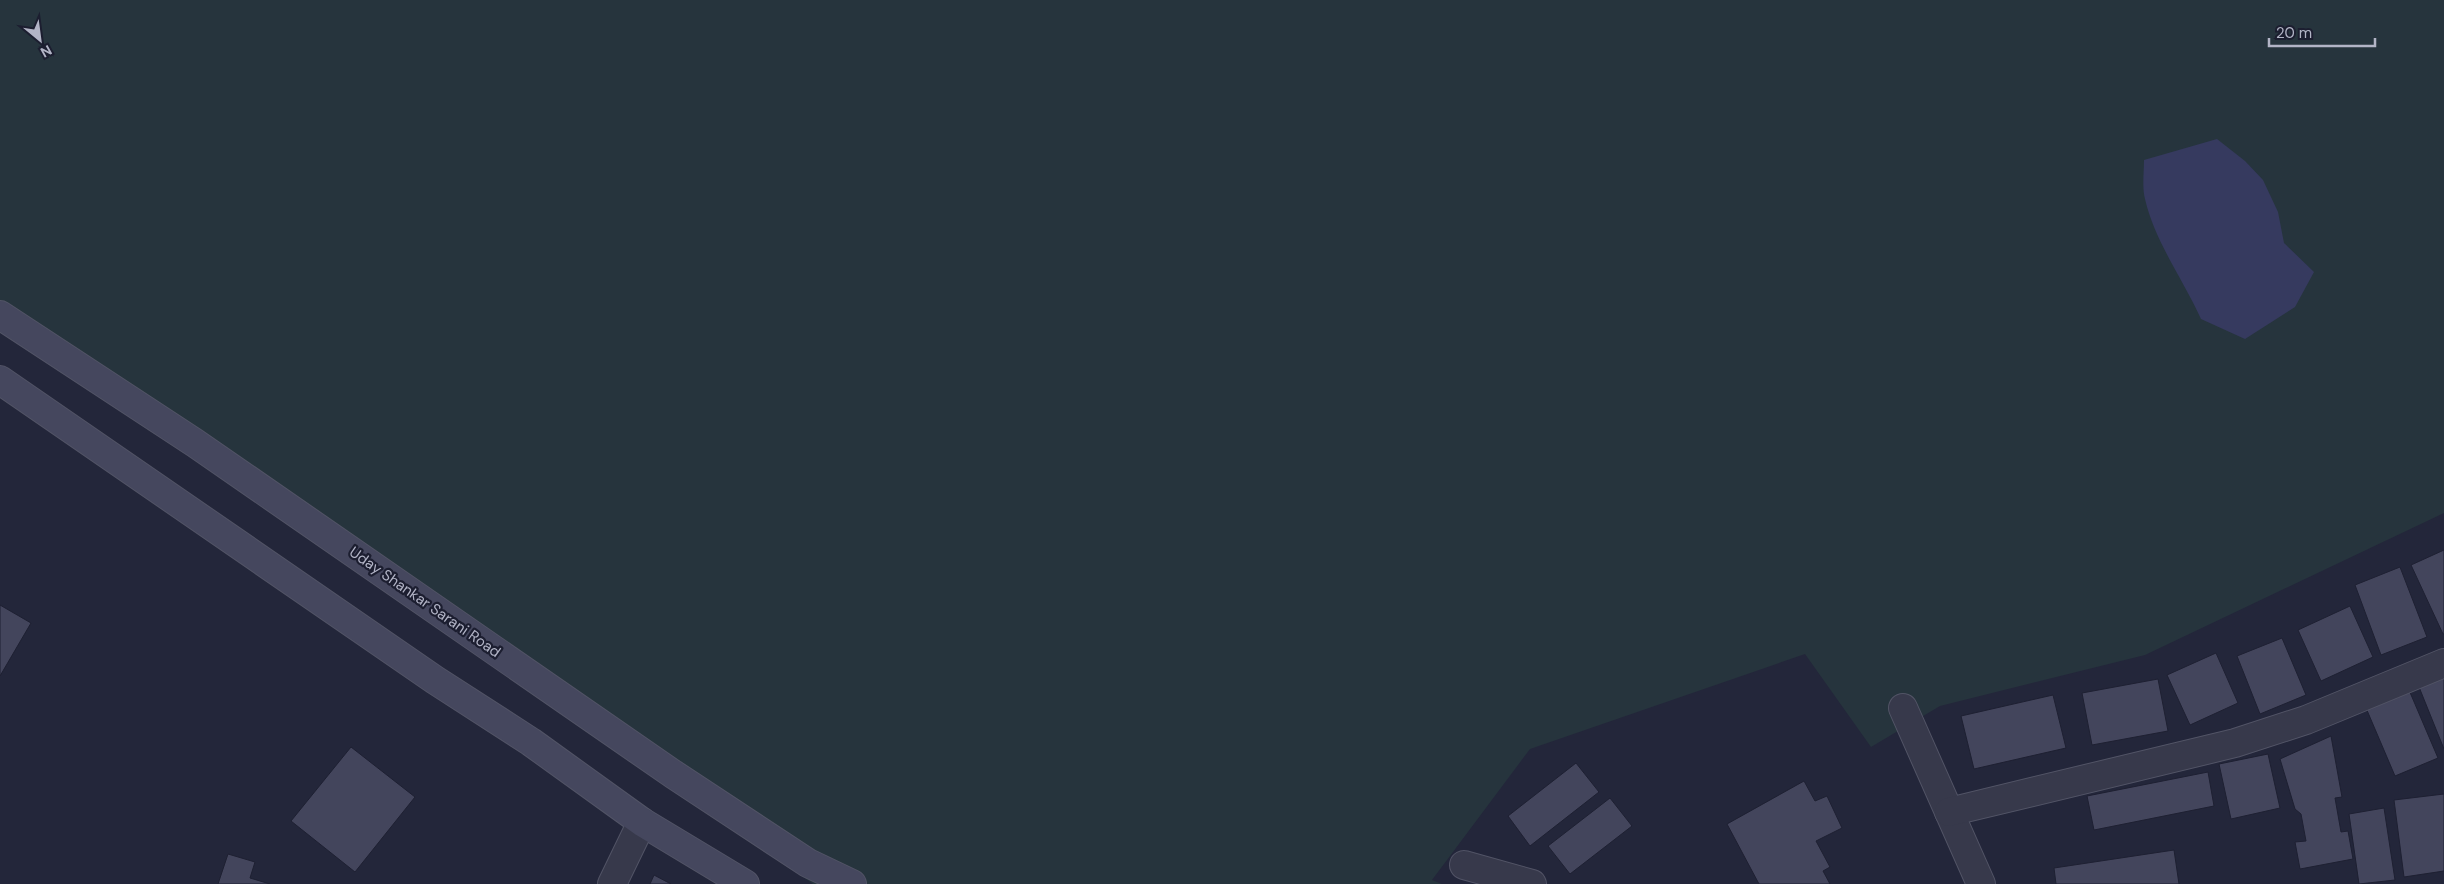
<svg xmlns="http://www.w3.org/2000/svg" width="2444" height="884" font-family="'DM Sans',sans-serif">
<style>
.green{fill:#26343d}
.water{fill:#363a5f}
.building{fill:#43455c;stroke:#1e2032}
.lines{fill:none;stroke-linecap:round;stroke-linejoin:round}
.street-casing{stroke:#525466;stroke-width:30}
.secondary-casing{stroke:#525466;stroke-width:30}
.street{stroke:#37394b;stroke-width:28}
.secondary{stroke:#45475e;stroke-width:28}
.labels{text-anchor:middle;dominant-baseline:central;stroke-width:4.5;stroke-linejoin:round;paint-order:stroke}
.street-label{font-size:15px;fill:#b2b4c6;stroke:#1c1e30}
</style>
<rect width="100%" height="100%" fill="#23263a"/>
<!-- green -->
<polygon class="green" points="0,0 2444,0 2444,513 2145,655 1940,706 1871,747 1805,654 1530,749 1432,880 1442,884 813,884 0,310"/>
<!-- water -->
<path class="water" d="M2217 139 2245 161 2263 180 2278 212 2284 243 2314 272 2295 307 2245 339 2201 319C2183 279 2155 242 2145 199 2142 188 2144 172 2144 160Z"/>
<!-- building -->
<g class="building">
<polygon points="2444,550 2444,634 2443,634 2411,565"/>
<polygon points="2400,567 2427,637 2381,655 2355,585"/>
<polygon points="0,605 31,623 0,676"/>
<polygon points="2350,606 2373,657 2321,681 2298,630"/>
<polygon points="2282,638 2306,695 2260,714 2237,656"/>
<polygon points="2216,653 2238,703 2190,725 2167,675"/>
<polygon points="2444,677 2444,749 2419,687"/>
<polygon points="2158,679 2168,731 2092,745 2082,693"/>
<polygon points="2409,690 2438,758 2395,776 2366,708"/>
<polygon points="2053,695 2066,748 1974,769 1961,716"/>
<polygon points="2331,736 2342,797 2335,798 2341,832 2348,831 2353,859 2300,869 2295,842 2306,841 2301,814 2295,809 2280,759"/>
<polygon points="351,747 415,797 355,872 291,821"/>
<polygon points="2268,754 2280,808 2231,819 2219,764"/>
<polygon points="1576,763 1599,792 1530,846 1508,816"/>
<polygon points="2208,772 2214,806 2094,830 2087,796"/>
<polygon points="1804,781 1815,801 1827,796 1842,828 1816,841 1830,867 1823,871 1830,884 1759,884 1727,824"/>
<polygon points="2444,794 2444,871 2404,877 2394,800"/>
<polygon points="1610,798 1632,826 1570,874 1548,846"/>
<polygon points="2384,808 2395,880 2359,884 2349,814"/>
<polygon points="2174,850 2179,884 2056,884 2054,868"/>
<polygon points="228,854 255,862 250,878 270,884 218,884"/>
<polygon points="654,875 671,884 650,884"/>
</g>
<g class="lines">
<defs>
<g id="street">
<polyline points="1903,708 1981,884"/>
<polyline points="1949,812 2235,743 2306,720 2444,663"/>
<polyline points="1464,865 1532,884"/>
<polyline points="612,884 642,822"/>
</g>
<g id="secondary">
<polyline points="0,315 195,443 673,774 808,863 852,884"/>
<polyline points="0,380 435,680 531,742 642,822 745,884"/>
</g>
</defs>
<!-- street casing -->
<use href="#street" class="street-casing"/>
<!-- secondary casing -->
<use href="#secondary" class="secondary-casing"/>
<!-- street -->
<use href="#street" class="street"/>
<!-- secondary -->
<use href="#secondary" class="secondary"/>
</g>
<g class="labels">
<!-- street labels -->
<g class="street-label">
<text transform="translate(425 602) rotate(35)">Uday Shankar Sarani Road</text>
</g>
</g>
<!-- north arrow -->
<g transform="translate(40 40) rotate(151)" stroke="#1c1e30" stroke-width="4" paint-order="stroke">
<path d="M0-4L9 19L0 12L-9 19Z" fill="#b2b4c6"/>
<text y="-8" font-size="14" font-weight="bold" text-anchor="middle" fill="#b2b4c6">N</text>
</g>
<!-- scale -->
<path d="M2269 38v8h106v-8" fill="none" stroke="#b2b4c6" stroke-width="2.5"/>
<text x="2276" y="38" font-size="15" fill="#b2b4c6" stroke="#1c1e30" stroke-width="4" paint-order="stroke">20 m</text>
</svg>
